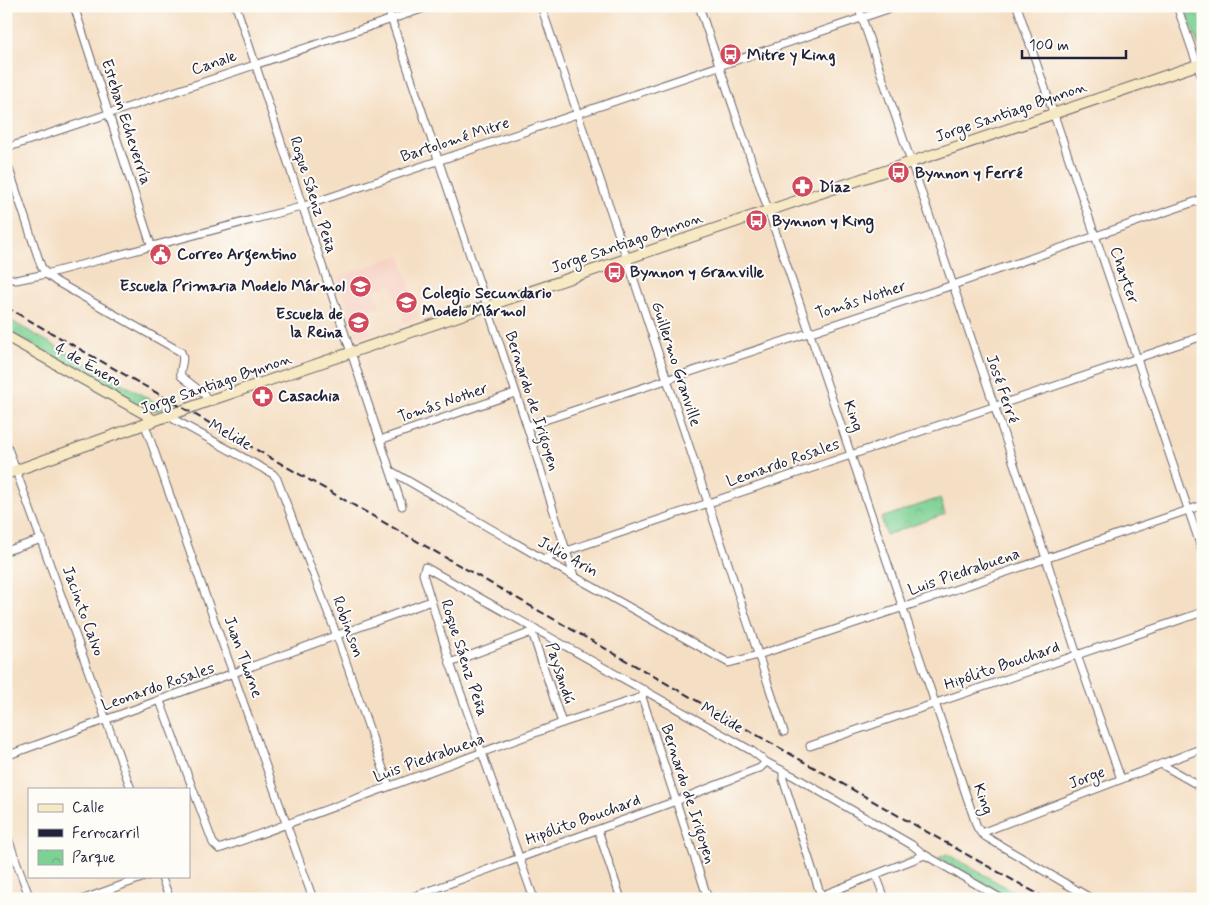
<svg xmlns="http://www.w3.org/2000/svg" width="1209" height="905" font-family="Mynerve,sans-serif">
<style>
.built{fill:#f6d2c5}
.park{fill:url(#park-crowns);stroke:#507a68}
.lines{fill:none;stroke-linecap:round;stroke-linejoin:round}
.street-casing{stroke:#6c646b;stroke-width:9}
.secondary-casing{stroke:#6c646b;stroke-width:12}
.street{stroke:#fff;stroke-width:7}
.secondary{stroke:#f6e9c3;stroke-width:10}
.rail{stroke:#22223b;stroke-width:2;stroke-dasharray:8 4;stroke-linecap:butt}
.labels{text-anchor:middle;dominant-baseline:central;stroke-width:4;stroke-linejoin:round;paint-order:stroke}
.poi-label{font-size:16px;font-weight:bold;fill:#22223b;stroke:#fdfcf7;text-anchor:start}
.street-label{font-size:16px;fill:#22223b;stroke:#fdfcf7}
</style>
<defs>
<pattern id="park-crowns" width="20" height="18" patternUnits="userSpaceOnUse" patternTransform="scale(1.25)"><rect width="20" height="18" fill="#7ed194"/><path d="M2 6a3 3 0 1 1 6 0M12 15a3 3 0 1 1 6 0" fill="none" stroke="#6db380"/></pattern>
</defs>
<rect width="100%" height="100%" fill="#fdfcf7"/>
<filter id="ink" filterUnits="userSpaceOnUse"><feTurbulence type="fractalNoise" baseFrequency=".02" numOctaves="2"/><feDisplacementMap in="SourceGraphic" scale="10" xChannelSelector="R" yChannelSelector="G"/><feConvolveMatrix kernelMatrix="1 2 1 2 8 2 1 2 1" color-interpolation-filters="sRGB"/></filter>
<filter id="wash" filterUnits="userSpaceOnUse"><feTurbulence type="fractalNoise" baseFrequency=".0096" numOctaves="4" result="noise"/><feDisplacementMap in="SourceGraphic" scale="20" xChannelSelector="R" yChannelSelector="G"/><feGaussianBlur stdDeviation="1.12" result="paint"/><feColorMatrix in="noise" values="0 0 0 0 0 0 0 0 0 0 0 0 0 0 0 0 0 1.4 0 .05"/><feComposite in="paint" operator="in"/></filter>
<g filter="url(#wash)">
<rect width="100%" height="100%" fill="#f5dfc4"/>
<!-- built -->
<polygon class="built" points="400,255 419,317 404,322 391,285 374,290 380,307 363,312 371,333 357,337 337,277"/>
<!-- park -->
<g class="park">
<polygon points="1184,6 1203,6 1203,53 1201,53"/>
<polygon points="6,318 167,409 151,411 6,330"/>
<polygon points="940,498 945,514 886,535 881,518"/>
<polygon points="947,854 1027,899 1010,899 938,858"/>
</g>
</g>
<g filter="url(#ink)">
<g class="lines">
<defs>
<g id="street">
<polyline points="74,6 151,245"/>
<polyline points="236,6 402,506"/>
<polyline points="387,6 527,426 574,576"/>
<polyline points="541,6 627,259 784,732"/>
<polyline points="699,6 977,827 981,833 986,837 1092,899"/>
<polyline points="858,6 1046,558 1077,655 1121,779"/>
<polyline points="1017,6 1203,553"/>
<polyline points="1177,6 1203,81"/>
<polyline points="6,148 431,6"/>
<path d="M6 160 41 266 46 274 57 282 181 352C186 360 179 368 181 376L204 394 208 401"/>
<polyline points="6,277 16,280 46,274 301,207 897,6"/>
<polyline points="168,416 273,474 277,479 337,636 389,786"/>
<polyline points="145,425 313,899"/>
<polyline points="527,426 953,285 1203,199"/>
<polyline points="380,440 515,393"/>
<polyline points="6,443 131,789"/>
<polyline points="391,471 543,559 729,663 758,655 904,607 1203,505"/>
<polyline points="6,551 42,539"/>
<polyline points="543,559 1203,336"/>
<polyline points="532,632 562,723"/>
<polyline points="450,663 532,632 536,629"/>
<polyline points="642,697 708,899"/>
<polyline points="160,701 213,843 219,849 562,723 642,697 645,690"/>
<polyline points="810,746 1203,612"/>
<polyline points="6,756 431,601"/>
<polyline points="1161,764 1203,788"/>
<polyline points="783,772 783,779 821,896"/>
<polyline points="598,830 621,899"/>
<polyline points="6,833 30,899"/>
<polyline points="981,833 1203,748"/>
<polyline points="876,875 885,899"/>
<polyline points="161,876 170,899"/>
<polyline points="84,899 147,876"/>
<polyline points="407,899 676,801 760,768 766,762"/>
<polyline points="534,899 450,663 423,574 425,567 752,751 766,762 795,777 912,845 925,855 1002,899"/>
<polyline points="813,899 925,855"/>
</g>
<g id="secondary">
<polyline points="6,336 145,414 154,421"/>
<polyline points="6,474 217,398 1203,63"/>
</g>
</defs>
<!-- street casing -->
<use href="#street" class="street-casing"/>
<!-- secondary casing -->
<use href="#secondary" class="secondary-casing"/>
<!-- street -->
<use href="#street" class="street"/>
<!-- secondary -->
<use href="#secondary" class="secondary"/>
<!-- rail -->
<polyline class="rail" points="6,307 964,853 1047,899"/>
</g>
</g>
<!-- icons -->
<defs>
<symbol id="bus-disc" viewBox="-11 -11 22 22"><circle r="9.5" fill="#d1495b" stroke="#fdfcf7"/><path d="M-5-6H5V4H4V6H2V4H-2V6H-4V4H-5ZM-3.5-4V0h7V-4ZM-3.5 1.2v1.5H-2V1.2ZM2 1.2v1.5H3.5V1.2Z" fill="#fff"/></symbol>
<symbol id="pharmacy-disc" viewBox="-11 -11 22 22"><circle r="9.5" fill="#d1495b" stroke="#fdfcf7"/><path d="M-2-6h4v4h4v4h-4v4h-4v-4h-4v-4h4Z" fill="#fff"/></symbol>
<symbol id="civic-disc" viewBox="-11 -11 22 22"><circle r="9.5" fill="#d1495b" stroke="#fdfcf7"/><path d="M-.6-6.5H3V-4.5H.6V-3L4-1V1h2V6H-6V1h2V-1L-.6-3ZM-1.2 2.5V6h2.4V2.5Z" fill="#fff"/></symbol>
<symbol id="school-disc" viewBox="-11 -11 22 22"><circle r="9.5" fill="#d1495b" stroke="#fdfcf7"/><path d="M0-5L7-2L0 1L-7-2ZM-4 1L0 2.5L4 1V4Q0 6-4 4Z" fill="#fff"/></symbol>
</defs>
<g fill-rule="evenodd">
<use href="#bus-disc" x="718" y="42" width="25" height="25"/>
<use href="#bus-disc" x="886" y="160" width="25" height="25"/>
<use href="#pharmacy-disc" x="790" y="174" width="25" height="25"/>
<use href="#bus-disc" x="744" y="208" width="25" height="25"/>
<use href="#civic-disc" x="148" y="242" width="25" height="25"/>
<use href="#bus-disc" x="602" y="260" width="25" height="25"/>
<use href="#school-disc" x="348" y="274" width="25" height="25"/>
<use href="#school-disc" x="394" y="290" width="25" height="25"/>
<use href="#school-disc" x="346" y="310" width="25" height="25"/>
<use href="#pharmacy-disc" x="250" y="384" width="25" height="25"/>
</g>
<g class="labels">
<!-- poi labels -->
<g class="poi-label">
<text x="747" y="55">Mitre y King</text>
<text x="915" y="173">Bynnon y Ferré</text>
<text x="819" y="187">Díaz</text>
<text x="772" y="221">Bynnon y King</text>
<text x="177" y="254">Correo Argentino</text>
<text x="630" y="272">Bynnon y Granville</text>
<text x="345" y="286" text-anchor="end">Escuela Primaria Modelo Mármol</text>
<text x="422" y="293">Colegio Secundario<tspan x="422" dy="18">Modelo Mármol</tspan></text>
<text x="343" y="314" text-anchor="end">Escuela de<tspan x="343" dy="18">la Reina</tspan></text>
<text x="278" y="396">Casachia</text>
</g>
<!-- street labels -->
<g class="street-label">
<text transform="translate(214 63) rotate(-19)">Canale</text>
<text transform="translate(1011 112) rotate(-19)">Jorge Santiago Bynnon</text>
<text transform="translate(126 122) rotate(72)">Esteban Echeverría</text>
<text transform="translate(455 140) rotate(-18)">Bartolomé Mitre</text>
<text transform="translate(313 195) rotate(72)">Roque Sáenz Peña</text>
<text transform="translate(627 243) rotate(-19)">Jorge Santiago Bynnon</text>
<text transform="translate(1124 275) rotate(71)">Chayter</text>
<text transform="translate(861 300) rotate(-18)">Tomás Nother</text>
<text transform="translate(676 364) rotate(72)">Guillermo Granville</text>
<text transform="translate(88 365) rotate(29)">4 de Enero</text>
<text transform="translate(216 384) rotate(-19)">Jorge Santiago Bynnon</text>
<text transform="translate(1002 389) rotate(71)">José Ferré</text>
<text transform="translate(532 401) rotate(72)">Bernardo de Irigoyen</text>
<text transform="translate(443 403) rotate(-19)">Tomás Nother</text>
<text transform="translate(853 416) rotate(71)">King</text>
<text transform="translate(230 435) rotate(29)">Melide</text>
<text transform="translate(783 463) rotate(-19)">Leonardo Rosales</text>
<text transform="translate(568 557) rotate(29)">Julio Arin</text>
<text transform="translate(964 572) rotate(-19)">Luis Piedrabuena</text>
<text transform="translate(83 611) rotate(70)">Jacinto Calvo</text>
<text transform="translate(348 627) rotate(70)">Robinson</text>
<text transform="translate(243 657) rotate(70)">Juan Thorne</text>
<text transform="translate(464 658) rotate(72)">Roque Sáenz Peña</text>
<text transform="translate(1002 666) rotate(-19)">Hipólito Bouchard</text>
<text transform="translate(560 673) rotate(72)">Paysandú</text>
<text transform="translate(158 687) rotate(-19)">Leonardo Rosales</text>
<text transform="translate(722 718) rotate(30)">Melide</text>
<text transform="translate(429 758) rotate(-20)">Luis Piedrabuena</text>
<text transform="translate(1087 778) rotate(-21)">Jorge</text>
<text transform="translate(688 794) rotate(72)">Bernardo de Irigoyen</text>
<text transform="translate(983 799) rotate(71)">King</text>
<text transform="translate(583 820) rotate(-20)">Hipólito Bouchard</text>
</g>
</g>
<!-- margin -->
<rect width="1209" height="905" fill="none" stroke="#fdfcf7" stroke-width="25"/>
<!-- legend -->
<rect x="28" y="788" width="162" height="90" fill="#fdfcf7" stroke="#a5a5ac"/>
<rect x="38" y="804" width="25" height="8" fill="#f6e9c3" stroke="#a5a5ac"/>
<text x="72" y="812" font-size="15" fill="#22223b">Calle</text>
<rect x="38" y="829" width="25" height="8" fill="#22223b" stroke="#a5a5ac"/>
<text x="72" y="838" font-size="15" fill="#22223b">Ferrocarril</text>
<rect x="38" y="850" width="25" height="15" fill="url(#park-crowns)" stroke="#a5a5ac"/>
<text x="72" y="862" font-size="15" fill="#22223b">Parque</text>
<!-- scale -->
<path d="M1022 50v8h104v-8" fill="none" stroke="#22223b" stroke-width="2.5"/>
<text x="1029" y="50" font-size="15" fill="#22223b" stroke="#fdfcf7" stroke-width="4" paint-order="stroke">100 m</text>
</svg>
